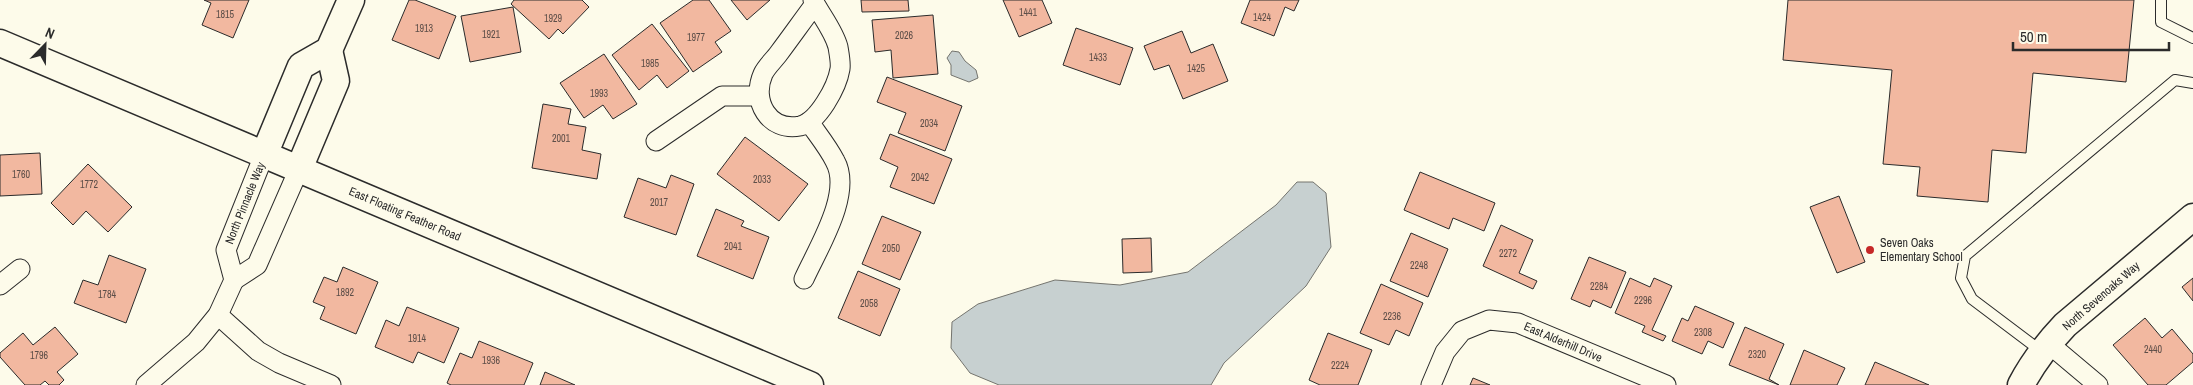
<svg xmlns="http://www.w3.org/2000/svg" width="2193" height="385" font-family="'Archivo Narrow',sans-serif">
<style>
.water{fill:#c7d0d0;stroke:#74746e}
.building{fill:#f2b8a0;stroke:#2b2b2b}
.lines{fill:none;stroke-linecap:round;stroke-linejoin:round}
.lane-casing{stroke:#2b2b2b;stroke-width:12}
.street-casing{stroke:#2b2b2b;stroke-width:21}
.secondary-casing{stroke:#2b2b2b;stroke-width:29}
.lane{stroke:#fdfbea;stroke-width:10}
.street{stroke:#fdfbea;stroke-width:19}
.secondary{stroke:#fdfbea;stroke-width:26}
.poi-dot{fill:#c62828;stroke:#fdfbea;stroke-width:2}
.labels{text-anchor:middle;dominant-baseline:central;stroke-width:4;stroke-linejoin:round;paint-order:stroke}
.number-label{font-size:10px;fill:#5d4e48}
.street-label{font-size:12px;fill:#2b2b2b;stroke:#fdfbea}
.poi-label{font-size:12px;fill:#2b2b2b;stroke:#fdfbea;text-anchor:start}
</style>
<rect width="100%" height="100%" fill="#fdfbea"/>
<!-- water -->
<g class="water">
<polygon points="952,51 959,52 965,61 976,70 978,78 969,82 951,75 951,65 947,58"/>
<polygon points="1297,182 1313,182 1326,193 1331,247 1306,286 1224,363 1211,385 999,385 970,373 951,348 952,322 978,304 1055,280 1120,285 1188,272 1276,205"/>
</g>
<!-- building -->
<g class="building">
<polygon points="204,0 249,0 233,38 202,25 211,3"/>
<polygon points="409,0 415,0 456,16 439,59 392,40"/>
<polygon points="514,0 582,0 589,7 563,34 558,29 549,39 511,4"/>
<polygon points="693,0 709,0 731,31 715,42 722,52 693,72 660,23"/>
<polygon points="731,0 770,0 747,20"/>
<polygon points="861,0 908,0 909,11 862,12"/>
<polygon points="1003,0 1042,0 1052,23 1019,37"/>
<polygon points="1250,0 1299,0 1294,11 1285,7 1274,36 1241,23"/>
<polygon points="1788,0 2134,0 2126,82 2033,73 2026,153 1992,150 1988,202 1917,196 1920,167 1883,164 1892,70 1783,60"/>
<polygon points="513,7 521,52 470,62 461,16"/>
<polygon points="933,15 938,74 893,78 891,50 875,52 872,20"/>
<polygon points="652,24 689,71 667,88 657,75 639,90 612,55"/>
<polygon points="1076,28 1133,48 1120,85 1063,65"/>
<polygon points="1182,31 1191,53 1213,44 1228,81 1183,99 1169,65 1154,70 1144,46"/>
<polygon points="604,54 637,104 613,119 603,105 584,118 560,83"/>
<polygon points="887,77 962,106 945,151 898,133 906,113 877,102"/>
<polygon points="543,104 571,109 568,124 586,127 582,150 601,154 597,179 532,168"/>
<polygon points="890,134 952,159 934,204 890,187 898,167 880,159"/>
<polygon points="745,137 808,184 779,221 717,174"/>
<polygon points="40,153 42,194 0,196 0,155"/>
<polygon points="88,164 132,207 108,232 86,211 73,225 51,203"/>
<polygon points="1420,172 1495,203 1484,231 1453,218 1449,229 1404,210"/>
<polygon points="671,175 694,184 676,235 624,217 638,178 666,188"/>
<polygon points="1839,196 1865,262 1837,273 1810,207"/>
<polygon points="716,209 744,221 741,226 769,237 753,279 697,256"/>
<polygon points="882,216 921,232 900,280 862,264"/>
<polygon points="1501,225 1533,240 1519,273 1537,281 1533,289 1483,266"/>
<polygon points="1411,233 1448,249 1428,297 1390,281"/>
<polygon points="1151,238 1152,272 1123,273 1122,239"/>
<polygon points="109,255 146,269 126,323 74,303 83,280 98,285"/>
<polygon points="1589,257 1626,272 1611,308 1593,300 1590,307 1571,299"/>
<polygon points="343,267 378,282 356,334 320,319 325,307 313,302 324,277 337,282"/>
<polygon points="858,271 900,289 880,336 838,318"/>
<polygon points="1630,278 1650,287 1654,278 1672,286 1652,330 1666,336 1663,341 1642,332 1645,326 1615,313"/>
<polygon points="2193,278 2193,301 2182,287"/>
<polygon points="1381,284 1423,303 1409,336 1396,330 1389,345 1360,333"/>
<polygon points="1695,306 1734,323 1723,348 1708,341 1702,354 1672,341 1682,318 1688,321"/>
<polygon points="407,307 459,328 444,363 418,352 413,363 375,347 386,320 399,326"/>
<polygon points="2145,318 2162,338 2172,329 2193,354 2193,362 2166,385 2148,385 2113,345"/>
<polygon points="55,327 78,354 57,372 64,380 59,385 49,385 45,381 40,385 25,385 0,357 0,353 23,333 33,345"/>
<polygon points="1745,327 1784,344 1769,379 1779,385 1729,365"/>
<polygon points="1328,333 1372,350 1358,385 1320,385 1309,380"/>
<polygon points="479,341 533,363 524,385 451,385 447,383 460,353 472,358"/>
<polygon points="1804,350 1845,368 1837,385 1790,385"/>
<polygon points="1875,362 1929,385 1865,385"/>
<polygon points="545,372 575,385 540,385"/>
<polygon points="1473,378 1490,385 1470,385"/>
</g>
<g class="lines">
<defs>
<g id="lane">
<polyline points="2161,0 2161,22 2193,38"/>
<polyline points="2041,351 1972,299 1961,278 1965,256 2175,80 2193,83"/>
</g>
<g id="street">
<path d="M813 0C820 14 834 31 838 47 839 53 841 63 840 69 837 87 818 122 800 126 769 132 751 101 763 74 766 67 774 60 779 53 791 37 803 20 815 4"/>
<polyline points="656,141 722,96 758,96"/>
<polyline points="264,155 226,250 234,280 257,265 299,169"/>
<path d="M804 279C818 248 853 193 835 161 828 147 818 135 809 122"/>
<polyline points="0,285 20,269"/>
<polyline points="218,315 258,351 279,363 331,385"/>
<polyline points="2048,343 2098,385"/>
<polyline points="146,385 196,342 218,315 234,280"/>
<polyline points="1431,385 1445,352 1462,331 1489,320 1518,323 1666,385"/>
</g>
<g id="secondary">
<polyline points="0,43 810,385"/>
<polyline points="264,155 301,66 329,50 351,0"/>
<polyline points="299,169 336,81 329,50"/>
<path d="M2021 385C2033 362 2047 344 2065 325L2193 217"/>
</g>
</defs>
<!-- lane casing -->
<use href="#lane" class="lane-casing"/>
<!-- street casing -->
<use href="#street" class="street-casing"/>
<!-- secondary casing -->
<use href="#secondary" class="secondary-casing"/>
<!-- lane -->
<use href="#lane" class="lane"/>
<!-- street -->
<use href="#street" class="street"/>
<!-- secondary -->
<use href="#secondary" class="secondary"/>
</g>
<!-- markers -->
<circle class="poi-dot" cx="1870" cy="250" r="5"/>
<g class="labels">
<!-- number labels -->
<g class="number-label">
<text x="1028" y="12">1441</text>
<text x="225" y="14">1815</text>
<text x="1262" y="17">1424</text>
<text x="553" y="18">1929</text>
<text x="424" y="28">1913</text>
<text x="491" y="34">1921</text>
<text x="904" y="35">2026</text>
<text x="696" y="37">1977</text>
<text x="1098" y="57">1433</text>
<text x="650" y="63">1985</text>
<text x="1196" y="68">1425</text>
<text x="599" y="93">1993</text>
<text x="929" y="123">2034</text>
<text x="561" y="138">2001</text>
<text x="21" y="174">1760</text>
<text x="920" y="177">2042</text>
<text x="762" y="179">2033</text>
<text x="89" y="184">1772</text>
<text x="659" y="202">2017</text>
<text x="733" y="246">2041</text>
<text x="891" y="248">2050</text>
<text x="1508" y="253">2272</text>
<text x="1419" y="265">2248</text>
<text x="1599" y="286">2284</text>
<text x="345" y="292">1892</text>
<text x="107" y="294">1784</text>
<text x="1643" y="300">2296</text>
<text x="869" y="303">2058</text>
<text x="1392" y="316">2236</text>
<text x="1703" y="332">2308</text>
<text x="417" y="338">1914</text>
<text x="2153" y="349">2440</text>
<text x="1757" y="354">2320</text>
<text x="39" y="355">1796</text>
<text x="491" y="360">1936</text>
<text x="1340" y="365">2224</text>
</g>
<!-- street labels -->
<g class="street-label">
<text transform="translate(245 203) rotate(-68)">North Pinnacle Way</text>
<text transform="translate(405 214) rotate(23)">East Floating Feather Road</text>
<text transform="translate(2101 296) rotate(-41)">North Sevenoaks Way</text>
<text transform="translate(1563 342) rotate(23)">East Alderhill Drive</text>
</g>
<!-- poi labels -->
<g class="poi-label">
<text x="1880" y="243">Seven Oaks<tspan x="1880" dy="14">Elementary School</tspan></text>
</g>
</g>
<!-- north arrow -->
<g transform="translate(45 45) rotate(23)" stroke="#fdfbea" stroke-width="4" paint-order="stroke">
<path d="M0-4L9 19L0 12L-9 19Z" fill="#2b2b2b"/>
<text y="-8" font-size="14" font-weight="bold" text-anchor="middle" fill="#2b2b2b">N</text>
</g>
<!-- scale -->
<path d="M2013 42v8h156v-8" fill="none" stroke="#2b2b2b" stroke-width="2.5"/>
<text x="2020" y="42" font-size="15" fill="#2b2b2b" stroke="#fdfbea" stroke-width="4" paint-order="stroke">50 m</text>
</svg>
